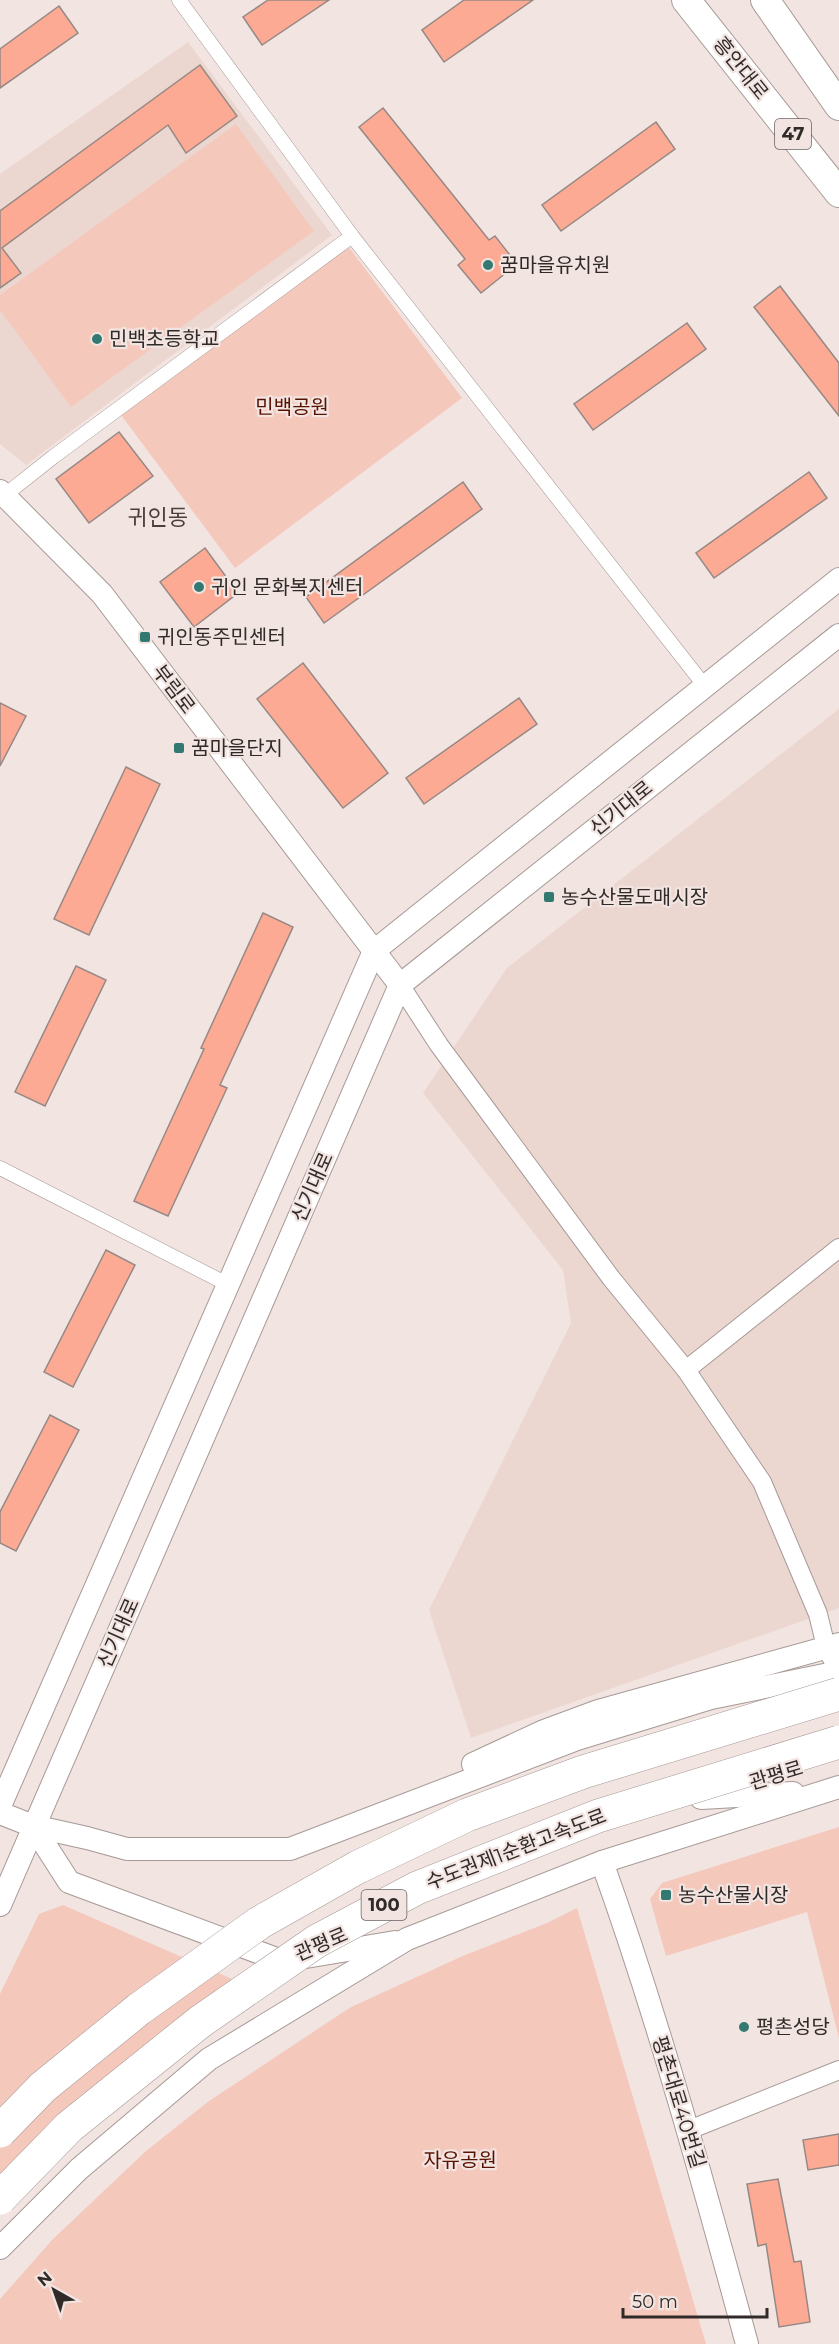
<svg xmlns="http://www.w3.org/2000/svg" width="839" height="2344" font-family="Montserrat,'Noto Sans KR',sans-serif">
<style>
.built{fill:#ecd6d0}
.green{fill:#f5c8bc}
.building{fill:#fdaa94;stroke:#968985;stroke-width:1.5}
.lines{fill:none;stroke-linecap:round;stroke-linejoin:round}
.pedestrian-casing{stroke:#a69996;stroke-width:15}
.minor-casing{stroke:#a69996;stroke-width:20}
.tertiary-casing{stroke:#a69996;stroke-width:24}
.primary-casing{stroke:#a69996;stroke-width:30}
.pedestrian{stroke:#fff;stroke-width:14}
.minor{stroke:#fff;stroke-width:18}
.tertiary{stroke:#fff;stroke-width:22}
.primary{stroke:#fff;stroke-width:28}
.motorway-bridge-casing{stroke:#a69996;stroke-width:34;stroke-linecap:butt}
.motorway-bridge{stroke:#fff;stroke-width:33}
.poi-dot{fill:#337971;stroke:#f2e4e1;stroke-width:2}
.labels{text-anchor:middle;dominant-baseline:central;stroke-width:4.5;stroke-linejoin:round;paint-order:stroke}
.shield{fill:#f2e4e1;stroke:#6a6260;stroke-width:1.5}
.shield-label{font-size:18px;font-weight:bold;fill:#302b29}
.street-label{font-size:20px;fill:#302b29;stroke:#f2e4e1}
.poi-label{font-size:20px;fill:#302b29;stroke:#f2e4e1;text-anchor:start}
.park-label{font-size:20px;fill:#5a1200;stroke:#f2e4e1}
.quarter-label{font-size:22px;fill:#4a3f3c;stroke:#f2e4e1}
</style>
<rect width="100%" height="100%" fill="#f2e4e1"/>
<!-- built -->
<g class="built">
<polygon points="188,42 332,235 26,465 0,444 0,174"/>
<polygon points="839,709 839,1608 471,1738 429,1610 571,1323 563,1270 423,1093 507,968"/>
</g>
<!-- green -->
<g class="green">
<polygon points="236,124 314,231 71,407 0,310 0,295"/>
<polygon points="348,246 462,398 235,568 121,415"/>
<polygon points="839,1827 839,2038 807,1912 666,1956 650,1899 662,1883"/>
<polygon points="63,1905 248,1986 0,2190 0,1994 39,1914"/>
<polygon points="577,1908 706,2344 0,2344 0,2299 52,2240 146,2151 209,2101 351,2007 465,1955 547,1923"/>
</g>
<!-- building -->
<g class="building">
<polygon points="268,0 329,0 262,45 243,17"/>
<polygon points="464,0 533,0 444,62 422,30"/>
<polygon points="59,6 78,33 0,88 0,49"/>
<polygon points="200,65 237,116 186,153 168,125 2,248 21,273 0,288 0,211"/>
<polygon points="383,108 489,240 495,236 517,264 481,293 458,265 465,259 359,127"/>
<polygon points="656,122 675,149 561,231 542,205"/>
<polygon points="780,286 839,363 839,416 754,307"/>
<polygon points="687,323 706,349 593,430 574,404"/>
<polygon points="119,432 153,476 89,523 56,479"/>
<polygon points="809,472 827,498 714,578 696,553"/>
<polygon points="463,482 482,509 324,623 306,597"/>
<polygon points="205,548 238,593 194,627 160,582"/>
<polygon points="303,663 388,773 343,808 257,699"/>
<polygon points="519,698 537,724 424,804 406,778"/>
<polygon points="0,703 26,716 0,766"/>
<polygon points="126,767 160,784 89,935 54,919"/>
<polygon points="263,913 293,927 220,1085 227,1088 168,1216 134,1201 204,1049 201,1048"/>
<polygon points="76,966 106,980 45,1106 15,1092"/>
<polygon points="106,1250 135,1265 73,1387 44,1372"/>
<polygon points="50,1415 79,1430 16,1551 0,1543 0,1512"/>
<polygon points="839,2134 839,2165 808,2170 803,2140"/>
<polygon points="778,2179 794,2262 801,2261 810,2322 779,2327 766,2244 758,2246 747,2184"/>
</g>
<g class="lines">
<defs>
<g id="pedestrian">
<polyline points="179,0 352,236 704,685"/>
<polyline points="0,499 53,457 352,236"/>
<polyline points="0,1168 227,1284"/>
</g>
<g id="minor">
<polyline points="400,985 439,1045 611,1278 686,1370 762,1482 818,1614 826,1647 839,1672"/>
<polyline points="686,1370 839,1248"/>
<polyline points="689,2130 839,2070"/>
</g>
<g id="tertiary">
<polyline points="0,491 102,594 400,985"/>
<polyline points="473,1764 544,1731 598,1711 839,1644"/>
<polyline points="701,1798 793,1793"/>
<polyline points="0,1806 374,951 839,579"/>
<polyline points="0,1813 33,1826 87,1838 127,1849 290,1849 577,1739 711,1698 839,1672"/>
<polyline points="33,1826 69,1882 282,1961 295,1956"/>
<path d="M602 1862C659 2021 703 2182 747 2344"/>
<polyline points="0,1905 400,985 839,635"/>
<polyline points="300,1958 395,1942"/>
<polyline points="0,2248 79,2169 209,2059 407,1939 602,1862 839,1787"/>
</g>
<g id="primary">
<polyline points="686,0 839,193"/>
<polyline points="765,0 839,106"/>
</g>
</defs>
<!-- pedestrian casing -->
<use href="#pedestrian" class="pedestrian-casing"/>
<!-- minor casing -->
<use href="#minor" class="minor-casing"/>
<!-- tertiary casing -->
<use href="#tertiary" class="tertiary-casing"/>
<!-- primary casing -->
<use href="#primary" class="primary-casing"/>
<!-- pedestrian -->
<use href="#pedestrian" class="pedestrian"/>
<!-- minor -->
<use href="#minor" class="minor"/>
<!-- tertiary -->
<use href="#tertiary" class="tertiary"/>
<!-- primary -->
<use href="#primary" class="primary"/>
<defs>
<g id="motorway-bridge">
<polyline points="0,2131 43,2087 139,2009 259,1923 358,1867 467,1815 583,1772 839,1694"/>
<polyline points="0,2198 69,2127 201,2021 317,1941 417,1888 598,1816 839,1742"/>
</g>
</defs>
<!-- motorway-bridge casing -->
<use href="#motorway-bridge" class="motorway-bridge-casing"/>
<!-- motorway-bridge -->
<use href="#motorway-bridge" class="motorway-bridge"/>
</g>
<!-- markers -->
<g class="poi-dot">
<circle cx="488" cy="265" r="6"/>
<circle cx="97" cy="339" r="6"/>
<circle cx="199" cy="587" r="6"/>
<rect x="139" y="631" width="12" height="12" rx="3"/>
<rect x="173" y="742" width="12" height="12" rx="3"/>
<rect x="543" y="891" width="12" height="12" rx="3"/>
<rect x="660" y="1889" width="12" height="12" rx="3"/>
<circle cx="744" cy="2027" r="6"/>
</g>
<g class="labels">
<!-- shield labels -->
<g class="shield">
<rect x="775" y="119" width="36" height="30" rx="4.5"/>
<rect x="361.5" y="1890" width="45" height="30" rx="4.5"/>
</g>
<g class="shield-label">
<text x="793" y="134">47</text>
<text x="384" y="1905">100</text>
</g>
<!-- street labels -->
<g class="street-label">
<text transform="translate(741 68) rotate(51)">흥안대로</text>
<text transform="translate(174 689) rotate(53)">부림로</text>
<text transform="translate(621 808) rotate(-39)">신기대로</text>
<text transform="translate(312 1187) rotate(-66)">신기대로</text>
<text transform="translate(118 1633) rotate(-66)">신기대로</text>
<text transform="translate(776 1775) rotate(-17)">관평로</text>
<text transform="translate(516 1849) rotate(-21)">수도권제1순환고속도로</text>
<text transform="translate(321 1944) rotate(-23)">관평로</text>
<text transform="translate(679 2102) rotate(73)">평촌대로40번길</text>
</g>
<!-- poi labels -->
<g class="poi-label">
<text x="500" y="265">꿈마을유치원</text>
<text x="109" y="339">민백초등학교</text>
<text x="211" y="587">귀인 문화복지센터</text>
<text x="157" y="637">귀인동주민센터</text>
<text x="191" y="748">꿈마을단지</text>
<text x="561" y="897">농수산물도매시장</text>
<text x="678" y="1895">농수산물시장</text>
<text x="756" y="2027">평촌성당</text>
</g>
<!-- park labels -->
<g class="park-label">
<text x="292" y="407">민백공원</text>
<text x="460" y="2160">자유공원</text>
</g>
<!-- quarter labels -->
<g class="quarter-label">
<text x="158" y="517">귀인동</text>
</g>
</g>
<!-- north arrow -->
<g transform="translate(54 2290) rotate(320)" stroke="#f2e4e1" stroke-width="4.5" paint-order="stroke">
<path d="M0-4.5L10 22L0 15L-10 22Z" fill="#302b29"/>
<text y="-9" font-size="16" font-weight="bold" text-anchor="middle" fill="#302b29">N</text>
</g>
<!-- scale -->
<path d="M623 2308v9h144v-9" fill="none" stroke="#302b29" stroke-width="3"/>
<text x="632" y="2308" font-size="18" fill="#302b29" stroke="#f2e4e1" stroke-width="4.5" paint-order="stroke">50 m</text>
</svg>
